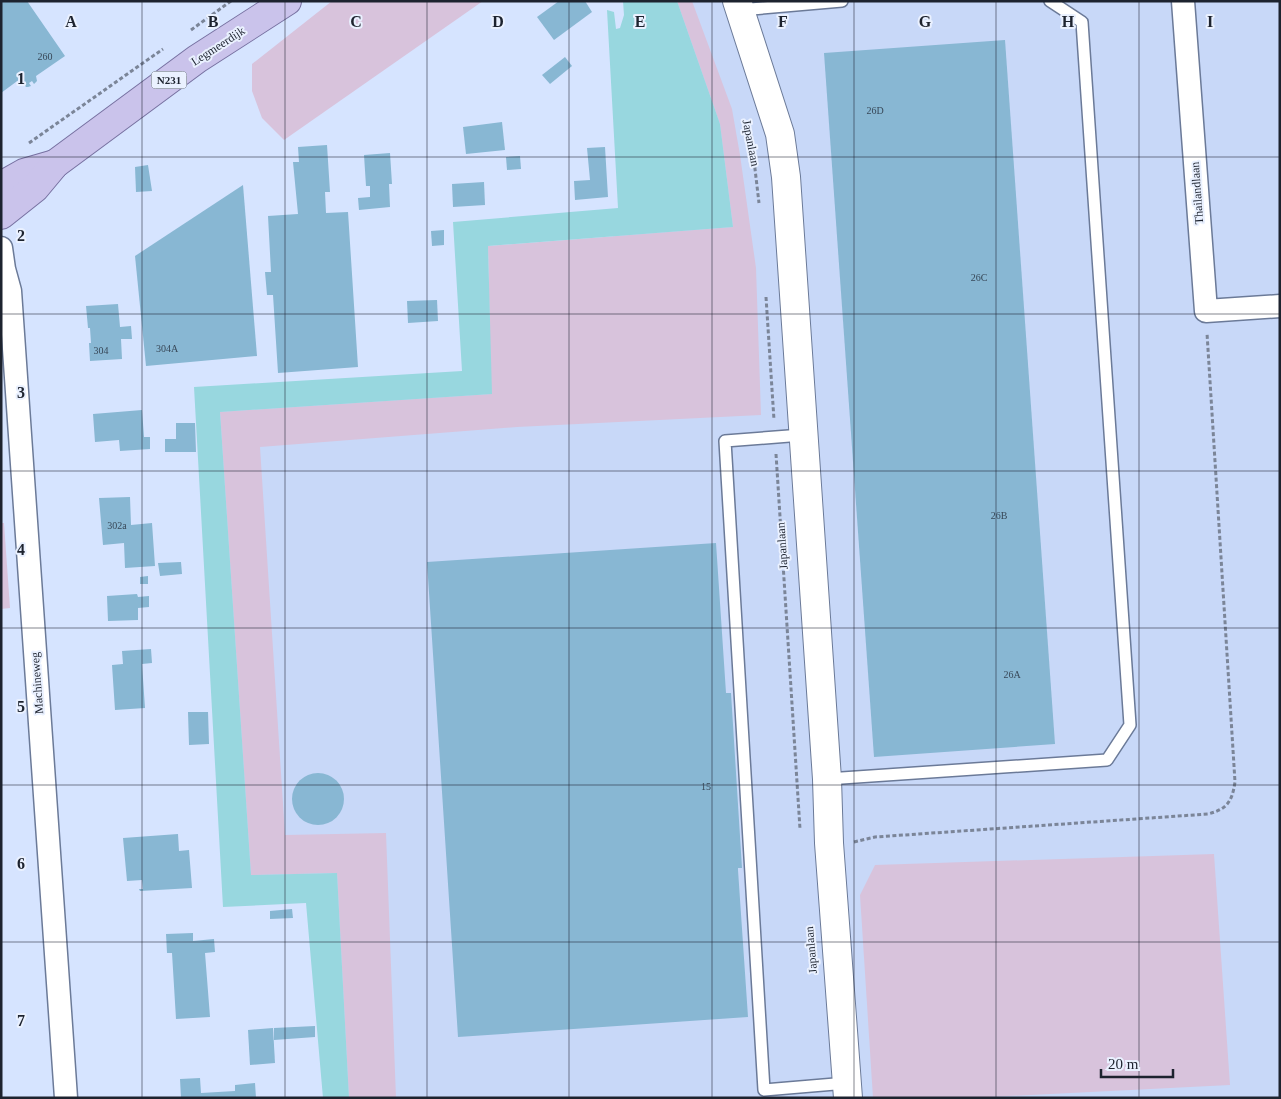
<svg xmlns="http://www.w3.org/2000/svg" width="1281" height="1099" font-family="'Times New Roman',serif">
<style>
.built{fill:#c8d8f8}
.green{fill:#d8c3dc}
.water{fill:#98d7df}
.building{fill:#88b7d3}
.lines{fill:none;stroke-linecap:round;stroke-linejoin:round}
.lane-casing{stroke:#6b7a98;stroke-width:14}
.street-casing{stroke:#6b7a98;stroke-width:25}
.secondary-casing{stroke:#6b7a98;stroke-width:30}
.primary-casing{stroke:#7771a1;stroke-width:30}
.path{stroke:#7b8598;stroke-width:3;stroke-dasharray:4 2.5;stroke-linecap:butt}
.lane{stroke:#fff;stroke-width:11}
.street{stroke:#fff;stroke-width:22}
.secondary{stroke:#fff;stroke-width:28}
.primary{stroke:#cac3eb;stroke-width:28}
.grid{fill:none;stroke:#1d232f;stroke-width:1;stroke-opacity:0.55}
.labels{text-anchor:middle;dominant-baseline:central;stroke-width:4;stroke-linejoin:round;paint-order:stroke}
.number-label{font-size:10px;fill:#384858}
.shield{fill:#eaf1ff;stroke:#5a616d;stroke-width:1}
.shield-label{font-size:11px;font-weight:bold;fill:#1d232f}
.street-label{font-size:12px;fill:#1d232f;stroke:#eaf1ff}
.grid-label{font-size:16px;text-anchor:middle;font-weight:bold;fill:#1d232f;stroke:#eaf1ff;stroke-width:4;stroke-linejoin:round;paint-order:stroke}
</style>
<rect width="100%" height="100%" fill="#d6e4ff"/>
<!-- built -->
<polygon class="built" points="681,1 1280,1 1280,1098 338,1098 326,889 247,889 205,404 475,382 628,221 618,48"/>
<!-- green -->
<g class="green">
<polygon points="332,1 483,1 284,140 262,118 252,91 252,64"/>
<polygon points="677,1 692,1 732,109 740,155 756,268 761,415 517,427 260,447 285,835 386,833 396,1098 349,1098 337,873 251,875 220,412 491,394 488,246 733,227 720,124"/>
<polygon points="1,523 4,523 10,608 1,609"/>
<polygon points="1214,854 1230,1085 969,1098 873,1098 860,895 875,865"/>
</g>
<!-- water -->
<polygon class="water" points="623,1 677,1 720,124 733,227 488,246 492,394 220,412 251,875 337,873 349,1098 323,1098 306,903 223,907 194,387 462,371 453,222 618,208 607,10 614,12 616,29 620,28 624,15"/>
<!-- building -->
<g class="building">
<polygon points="1,1 27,1 65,56 36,76 37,81 34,84 32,81 29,83 31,86 28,87 26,87 20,79 1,93"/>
<polygon points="559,1 585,1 592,12 554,40 537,17"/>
<polygon points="1005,40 1055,744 874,757 824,53"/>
<polygon points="565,57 572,66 550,84 542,75"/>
<polygon points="502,122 505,150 466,154 463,127"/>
<polygon points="327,145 330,192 325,192 326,213 348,212 358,367 278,373 273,295 267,295 265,272 271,272 268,216 298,214 293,162 299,162 298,147"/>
<polygon points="605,147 608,197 575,200 574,181 590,180 587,148"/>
<polygon points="390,153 392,184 389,184 390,207 359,210 358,198 370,197 370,186 366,186 364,155"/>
<polygon points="520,156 521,169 507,170 506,157"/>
<polygon points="148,165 152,191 136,192 135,167"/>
<polygon points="484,182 485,205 453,207 452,184"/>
<polygon points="243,185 257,356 146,366 135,256"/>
<polygon points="444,230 444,245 432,246 431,231"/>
<polygon points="437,300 438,321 408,323 407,301"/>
<polygon points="118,304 120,327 131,326 132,339 121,339 122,359 90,361 89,343 91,343 90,328 88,328 86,306"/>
<polygon points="142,410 144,437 150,437 150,449 120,451 119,440 95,442 93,414"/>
<polygon points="176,423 195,423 196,452 165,452 165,439 176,439"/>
<polygon points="130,497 131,525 152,523 155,566 125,568 124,543 103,545 99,498"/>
<polygon points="716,543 726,693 731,693 742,868 738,868 738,870 748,1017 458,1037 427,562"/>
<polygon points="181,562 182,574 160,576 158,563"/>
<polygon points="148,576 148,584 140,584 140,577"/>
<polygon points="137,594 138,597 149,596 149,607 138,608 138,620 108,621 107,596"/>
<polygon points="151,649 152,663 142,664 145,708 115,710 112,665 123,664 122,651"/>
<polygon points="188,712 208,712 209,744 189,745"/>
<circle cx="318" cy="799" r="26"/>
<polygon points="178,834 179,851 189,850 192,888 140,891 139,889 143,889 142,880 127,881 123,838"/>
<polygon points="292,909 293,918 270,919 270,911"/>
<polygon points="193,933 193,941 214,939 215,952 205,953 210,1017 176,1019 172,953 167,953 166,934"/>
<polygon points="315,1026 315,1037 274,1040 274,1028"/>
<polygon points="273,1028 275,1063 250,1065 248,1030"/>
<polygon points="200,1078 201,1093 235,1091 235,1085 255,1083 256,1098 181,1098 180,1079"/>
</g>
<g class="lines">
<defs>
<g id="lane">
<polyline points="740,10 842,1"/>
<polyline points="802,435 725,441 764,1090 847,1083"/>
<polyline points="827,779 1107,760 1130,725 1082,22 1050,1"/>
</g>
<g id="street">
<polyline points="1183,1 1206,311 1280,306"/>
<polyline points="1,248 4,269 10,291 66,1098"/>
</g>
<polyline id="secondary" points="737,1 780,134 786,177 827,779 829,843 848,1098"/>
<g id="primary">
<polyline points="1,186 24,173 55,164"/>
<polyline points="1,215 35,188 55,164 197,59 287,1"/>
</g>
</defs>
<!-- lane casing -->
<use href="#lane" class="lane-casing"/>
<!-- street casing -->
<use href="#street" class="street-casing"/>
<!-- secondary casing -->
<use href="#secondary" class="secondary-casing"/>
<!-- primary casing -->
<use href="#primary" class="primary-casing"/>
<!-- path -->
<g class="path">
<polyline points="191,30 231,1"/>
<polyline points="751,135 759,203"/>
<polyline points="29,143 163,49"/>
<polyline points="766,297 774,420"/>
<polyline points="776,454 800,829"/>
<path d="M854 842 875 837 1208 814C1227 809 1232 802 1235 782L1207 333"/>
</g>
<!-- lane -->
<use href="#lane" class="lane"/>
<!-- street -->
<use href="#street" class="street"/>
<!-- secondary -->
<use href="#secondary" class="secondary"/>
<!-- primary -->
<use href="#primary" class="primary"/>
</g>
<!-- grid -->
<path class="grid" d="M142 1V1098M285 1V1098M427 1V1098M569 1V1098M712 1V1098M854 1V1098M996 1V1098M1139 1V1098M1 157H1280M1 314H1280M1 471H1280M1 628H1280M1 785H1280M1 942H1280"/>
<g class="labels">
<!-- number labels -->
<g class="number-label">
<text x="45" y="56">260</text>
<text x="875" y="110">26D</text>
<text x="979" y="277">26C</text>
<text x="167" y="348">304A</text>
<text x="101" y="350">304</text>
<text x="999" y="515">26B</text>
<text x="117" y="525">302a</text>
<text x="1012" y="674">26A</text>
<text x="706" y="786">15</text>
</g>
<!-- shield labels -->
<rect class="shield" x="151.5" y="71.5" width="35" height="17" rx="4"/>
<g class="shield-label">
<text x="169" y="80">N231</text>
</g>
<!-- street labels -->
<g class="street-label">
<text transform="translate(218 46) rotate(-33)">Legmeerdijk</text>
<text transform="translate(751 143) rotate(79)">Japanlaan</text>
<text transform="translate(1197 193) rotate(-94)">Thailandlaan</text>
<text transform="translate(782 546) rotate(-94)">Japanlaan</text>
<text transform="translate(37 683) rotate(-94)">Machineweg</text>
<text transform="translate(811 950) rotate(-95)">Japanlaan</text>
</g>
</g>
<g class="grid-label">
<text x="71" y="27">A</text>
<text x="213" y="27">B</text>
<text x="356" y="27">C</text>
<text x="498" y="27">D</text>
<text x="640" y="27">E</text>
<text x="783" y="27">F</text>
<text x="925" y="27">G</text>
<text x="1068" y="27">H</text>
<text x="1210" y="27">I</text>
<text x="21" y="84">1</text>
<text x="21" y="241">2</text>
<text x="21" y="398">3</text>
<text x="21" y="555">4</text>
<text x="21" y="712">5</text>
<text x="21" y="869">6</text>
<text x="21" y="1026">7</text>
</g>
<!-- border -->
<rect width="1281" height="1099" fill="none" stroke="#1d232f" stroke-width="5"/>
<!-- scale -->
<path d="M1101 1069v8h72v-8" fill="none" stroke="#1d232f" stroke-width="2.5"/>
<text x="1108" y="1069" font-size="15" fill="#1d232f" stroke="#eaf1ff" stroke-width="4" paint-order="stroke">20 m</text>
</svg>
